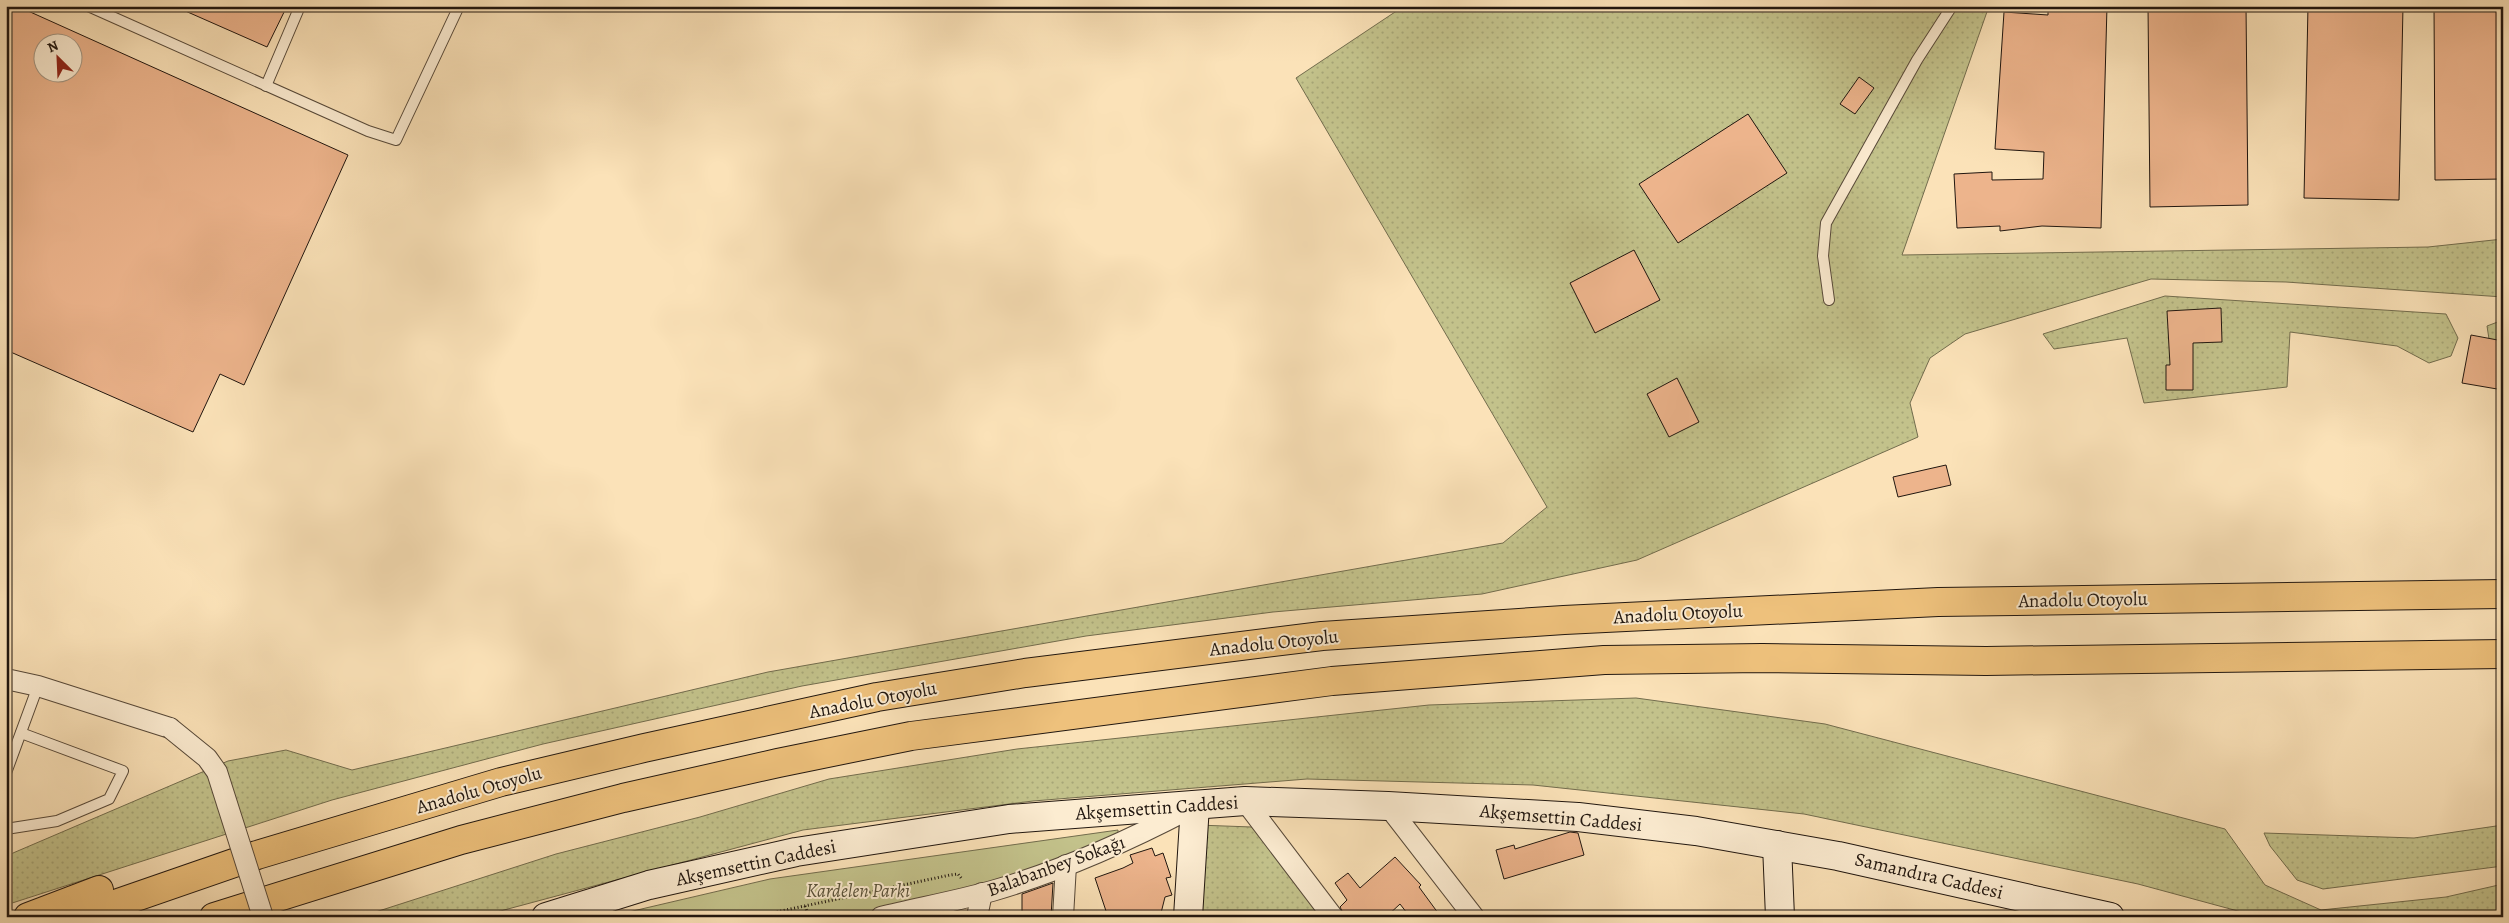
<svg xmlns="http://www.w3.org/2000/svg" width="2509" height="923" font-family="Alegreya,serif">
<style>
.grass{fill:url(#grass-dots);stroke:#726c4d}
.green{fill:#c3c28b;stroke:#726c4d}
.building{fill:#edb48c;stroke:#20160f;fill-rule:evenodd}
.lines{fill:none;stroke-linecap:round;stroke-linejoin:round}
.lane-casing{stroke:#574939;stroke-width:12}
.street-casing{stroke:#574939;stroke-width:22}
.secondary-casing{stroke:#20160f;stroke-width:30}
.highway-casing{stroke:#20160f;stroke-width:30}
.path{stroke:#20160f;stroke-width:3;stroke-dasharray:1 2.5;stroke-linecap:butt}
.lane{stroke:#fcecd1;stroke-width:10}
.street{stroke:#fcecd1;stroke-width:20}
.secondary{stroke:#fcecd1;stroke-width:28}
.highway{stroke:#eec17c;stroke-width:28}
.street-bridge-casing{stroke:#574939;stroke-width:22;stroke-linecap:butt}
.street-bridge{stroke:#fcecd1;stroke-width:20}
.labels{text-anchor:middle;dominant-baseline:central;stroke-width:4;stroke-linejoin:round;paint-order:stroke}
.street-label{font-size:19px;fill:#20160f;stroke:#fcecd1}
.park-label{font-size:19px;font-style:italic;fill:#59523a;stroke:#fcecd1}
</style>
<defs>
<pattern id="grass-dots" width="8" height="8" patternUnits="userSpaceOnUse" patternTransform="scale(1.25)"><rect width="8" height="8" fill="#c3c28b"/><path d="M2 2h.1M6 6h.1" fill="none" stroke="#a7a677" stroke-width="1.8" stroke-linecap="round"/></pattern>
</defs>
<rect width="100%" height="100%" fill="#fbe2b8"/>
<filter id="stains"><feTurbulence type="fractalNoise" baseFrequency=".004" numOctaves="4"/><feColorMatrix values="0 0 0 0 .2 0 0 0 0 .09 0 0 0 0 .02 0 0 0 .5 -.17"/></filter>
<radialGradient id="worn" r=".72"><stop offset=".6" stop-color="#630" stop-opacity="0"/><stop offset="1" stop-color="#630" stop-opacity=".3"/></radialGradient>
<!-- grass -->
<g class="grass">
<polygon points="1404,6 1989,6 1902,255 2428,247 2503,239 2503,297 2286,282 2151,279 1965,334 1930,358 1910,403 1918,437 1637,560 1482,594 1273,612 1086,636 802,686 543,744 332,800 6,905 6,856 228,761 286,750 352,770 768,672 1503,543 1547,507 1296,78"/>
<polygon points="2165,296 2446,314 2458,338 2451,356 2429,363 2397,346 2290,332 2287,387 2144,403 2127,338 2054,349 2043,334"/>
<polygon points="2503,320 2503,341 2489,339 2487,326"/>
<polygon points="1636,698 1825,724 2225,829 2265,885 2321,910 2446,897 2503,884 2503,917 2260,917 2138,884 1804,814 1533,785 1307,779 1033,801 803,830 478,917 360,917 556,854 700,817 829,779 1017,749 1429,705"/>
<polygon points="1197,825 1252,827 1323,917 1203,917"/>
<polygon points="2503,825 2503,866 2323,889 2297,880 2270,846 2264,833 2414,838"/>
</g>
<!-- green -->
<polygon class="green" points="1118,830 1118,836 979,889 861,917 617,917 620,914 770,879"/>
<!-- building -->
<g class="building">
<path d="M6 6H17L348 155 244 385 220 374 193 432 6 350ZM42 42H72V72H42Z"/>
<polygon points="174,6 287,6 267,47"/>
<polygon points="2048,6 2107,6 2101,228 2042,226 2000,231 2000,226 1957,228 1954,174 1992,172 1992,180 2043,179 2044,152 1995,149 2004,12 2048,15"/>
<polygon points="2148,6 2246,6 2248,205 2150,207"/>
<polygon points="2308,6 2403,6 2399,200 2304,198"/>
<polygon points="2434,6 2503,6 2503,179 2435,180"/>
<polygon points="1859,77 1874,88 1855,114 1840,104"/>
<polygon points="1748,114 1787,173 1678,243 1639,184"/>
<polygon points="1634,250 1660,300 1595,333 1570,283"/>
<polygon points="2221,308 2222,342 2193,343 2193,390 2166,390 2166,365 2170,365 2167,311"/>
<polygon points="2471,335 2503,341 2503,390 2462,383"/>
<polygon points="1677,378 1699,422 1669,437 1647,394"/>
<polygon points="1946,465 1951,485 1898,497 1893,477"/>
<polygon points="1570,832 1578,833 1584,855 1504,879 1496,850 1514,845 1515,849"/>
<polygon points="1152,848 1155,856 1163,853 1171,877 1166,878 1172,895 1165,897 1160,917 1108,917 1095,878 1123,868 1133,863 1130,855"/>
<polygon points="1395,857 1421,885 1419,887 1441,917 1410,917 1400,904 1386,917 1345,917 1340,907 1347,900 1335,883 1348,873 1360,888"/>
<polygon points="1053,883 1051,917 1022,917 1022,894"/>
</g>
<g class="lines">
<defs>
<g id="lane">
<polyline points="88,6 368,131 396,140 459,6"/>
<polyline points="266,86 300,6"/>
<polyline points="1829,300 1823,256 1826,223 1917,60 1952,6"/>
<polyline points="6,773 38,686"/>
<polyline points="6,829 57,821 109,799 123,771 21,733"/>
</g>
<g id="street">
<polyline points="6,679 38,686 170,728"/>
<polyline points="1245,801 1333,917"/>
<polyline points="1388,806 1474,917"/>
<path d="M881 917C918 908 956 901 992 891 1061 871 1126 842 1189 809"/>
<polyline points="977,917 982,893"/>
<polyline points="1063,917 1066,865"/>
</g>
<g id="secondary">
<polyline points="1777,845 1780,917"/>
<polyline points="546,917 649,885 796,852 1009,819 1245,801 1388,806 1578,817 1696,831 1838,856 2110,917"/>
<polyline points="1188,917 1195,805"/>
</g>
<g id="highway">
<polyline points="28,917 99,890"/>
<polyline points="78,917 257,855 501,782 644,748 877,697 1025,673 1322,636 1564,620 1938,602 2503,594"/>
<polyline points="214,917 461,840 623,798 778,763 911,736 1332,681 1604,660 1762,658 1986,661 2503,654"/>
</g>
</defs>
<!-- lane casing -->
<use href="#lane" class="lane-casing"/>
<!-- street casing -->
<use href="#street" class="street-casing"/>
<!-- secondary casing -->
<use href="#secondary" class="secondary-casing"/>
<!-- highway casing -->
<use href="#highway" class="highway-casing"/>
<!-- path -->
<g class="path">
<polyline points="805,906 809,917"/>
<polyline points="753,917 950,875 958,874 962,879"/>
</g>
<!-- lane -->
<use href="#lane" class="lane"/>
<!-- street -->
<use href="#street" class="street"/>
<!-- secondary -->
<use href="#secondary" class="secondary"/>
<!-- highway -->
<use href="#highway" class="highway"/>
<defs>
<polyline id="street-bridge" points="170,728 207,758 217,772 263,917"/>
</defs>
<!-- street-bridge casing -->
<use href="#street-bridge" class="street-bridge-casing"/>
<!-- street-bridge -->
<use href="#street-bridge" class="street-bridge"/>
</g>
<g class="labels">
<!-- street labels -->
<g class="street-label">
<text transform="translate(2083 600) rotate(-1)">Anadolu Otoyolu</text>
<text transform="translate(1678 614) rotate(-3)">Anadolu Otoyolu</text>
<text transform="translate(1274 643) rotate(-6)">Anadolu Otoyolu</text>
<text transform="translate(873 700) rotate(-11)">Anadolu Otoyolu</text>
<text transform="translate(479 790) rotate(-16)">Anadolu Otoyolu</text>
<text transform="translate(1157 808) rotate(-4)">Akşemsettin Caddesi</text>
<text transform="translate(1561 818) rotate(5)">Akşemsettin Caddesi</text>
<text transform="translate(756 863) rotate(-12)">Akşemsettin Caddesi</text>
<text transform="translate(1056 866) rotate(-20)">Balabanbey Sokağı</text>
<text transform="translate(1929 876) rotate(13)">Samandıra Caddesi</text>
</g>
<!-- park labels -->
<g class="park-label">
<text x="858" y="891">Kardelen Parkı</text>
</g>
</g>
<!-- margin -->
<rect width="2509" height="923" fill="none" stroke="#fbe2b8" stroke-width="25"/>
<rect x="8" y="8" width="2494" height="908" fill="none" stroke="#20160f" stroke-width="2.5"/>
<rect x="12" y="12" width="2484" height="898" fill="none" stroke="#20160f"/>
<!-- north arrow -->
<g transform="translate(58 58) rotate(336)"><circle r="24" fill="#fcecd1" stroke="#a49683"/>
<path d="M0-4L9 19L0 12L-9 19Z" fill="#8f2418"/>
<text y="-8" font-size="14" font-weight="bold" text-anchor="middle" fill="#20160f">N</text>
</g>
<rect width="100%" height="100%" filter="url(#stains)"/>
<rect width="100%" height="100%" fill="url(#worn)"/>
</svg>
